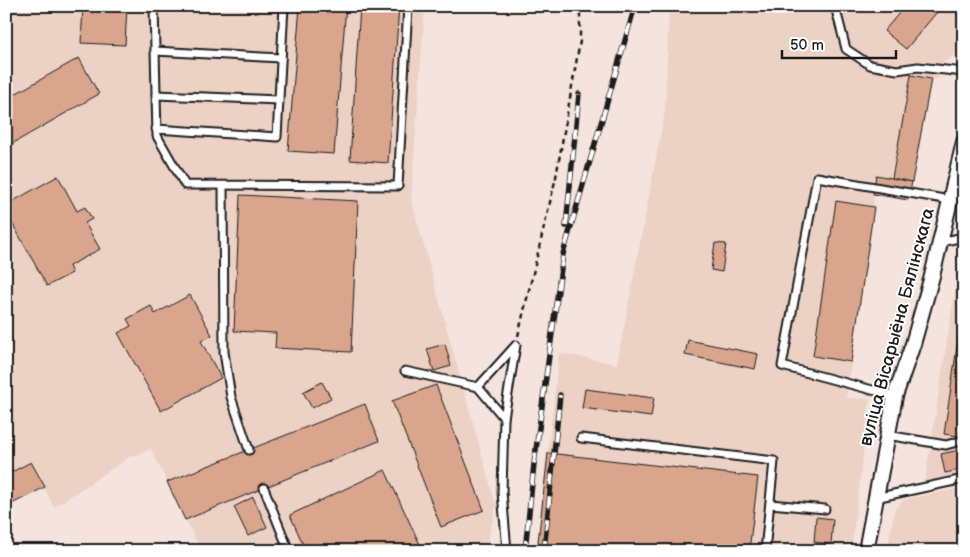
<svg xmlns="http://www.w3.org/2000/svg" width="970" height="557" font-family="'Balsamiq Sans',sans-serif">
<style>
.built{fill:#ecd1c5}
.building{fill:#d9a68d;stroke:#1c1c1c}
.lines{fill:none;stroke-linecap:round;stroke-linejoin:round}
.service-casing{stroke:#1c1c1c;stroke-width:11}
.minor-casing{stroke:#1c1c1c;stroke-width:18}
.path{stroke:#1c1c1c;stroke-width:2.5;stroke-dasharray:5 4;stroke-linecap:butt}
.service{stroke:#fff;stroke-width:7}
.minor{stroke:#fff;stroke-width:14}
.rail-casing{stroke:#1c1c1c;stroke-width:5.5}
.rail{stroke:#fff;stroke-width:4;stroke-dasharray:11;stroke-linecap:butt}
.labels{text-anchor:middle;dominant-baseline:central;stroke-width:4;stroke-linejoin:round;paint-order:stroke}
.street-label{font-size:18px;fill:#1c1c1c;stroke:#fff}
</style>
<rect width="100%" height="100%" fill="#f4e4dd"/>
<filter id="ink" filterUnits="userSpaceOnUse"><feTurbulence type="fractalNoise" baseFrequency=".02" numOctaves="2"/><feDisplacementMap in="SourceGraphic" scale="10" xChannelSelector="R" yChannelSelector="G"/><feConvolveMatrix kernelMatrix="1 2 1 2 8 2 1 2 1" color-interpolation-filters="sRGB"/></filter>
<g filter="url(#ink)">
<!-- built -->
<g class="built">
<polygon points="6,6 425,6 411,199 496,506 487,544 472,551 201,551 151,449 135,456 134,454 54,507 44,487 6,507"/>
<polygon points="669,6 964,6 964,49 943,63 939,79 931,79 908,200 873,194 874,207 846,398 870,399 851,551 537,551 559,353 617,364 665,111"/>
<polygon points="964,234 964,479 924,486"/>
<polygon points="964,487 964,551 887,551 895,509 903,500"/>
</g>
<!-- building -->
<g class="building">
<polygon points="83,6 127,6 125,45 81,43"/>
<polygon points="300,6 346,6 334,154 288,151"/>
<polygon points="360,6 399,6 388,163 350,160"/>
<polygon points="905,6 942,6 906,49 884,31"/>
<polygon points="79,58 99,94 10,145 6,138 6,99"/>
<polygon points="911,75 931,79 912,182 892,178"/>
<polygon points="876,175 912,182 908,200 873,194"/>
<polygon points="58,176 77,211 85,207 92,219 85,223 100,249 69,266 72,273 47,286 6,212 6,205"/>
<polygon points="240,195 358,201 351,352 275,348 276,333 234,331"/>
<polygon points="836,201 874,207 851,362 813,356"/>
<polygon points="715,243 726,244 722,272 711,270"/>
<polygon points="190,295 212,335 201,341 221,378 161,411 118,333 131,326 127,319 151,306 155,314"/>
<polygon points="964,300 964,437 944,434"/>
<polygon points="688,340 758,354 755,369 685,355"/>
<polygon points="445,344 451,366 434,371 427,349"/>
<polygon points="322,382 331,398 312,408 303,392"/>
<polygon points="436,385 484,510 441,527 392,401"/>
<polygon points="585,389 654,398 651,417 582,408"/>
<polygon points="365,404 379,441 185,520 167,482"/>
<polygon points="964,449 964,469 945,473 941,454"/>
<polygon points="548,453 758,477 749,551 537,551"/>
<polygon points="31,462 45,487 6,507 6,475"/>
<polygon points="385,470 423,551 306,551 290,515"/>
<polygon points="253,497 267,527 248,536 234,507"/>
<polygon points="816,517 833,519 831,544 814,542"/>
</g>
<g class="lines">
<defs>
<g id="service">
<polyline points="154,6 157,136 185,185 398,186 408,6"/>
<polyline points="835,6 846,49 870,65 897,70 918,67 964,72"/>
<polyline points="155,51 281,58"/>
<polyline points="156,95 279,100"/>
<polyline points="156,129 277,137 284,6"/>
<polyline points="223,186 224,352 231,397 249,450"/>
<polyline points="940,242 964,237"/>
<polyline points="405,371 478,387 504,418 502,492 507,551"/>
<polyline points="478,387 516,345 504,418"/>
<polyline points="895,396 782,366 817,177 950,200"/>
<polyline points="887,435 946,445 964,440"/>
<polyline points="581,438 774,461 765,551"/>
<polyline points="264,488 289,551"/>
<polyline points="875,498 964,479"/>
<polyline points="770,504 825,509"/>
</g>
<polyline id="minor" points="866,551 895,396 913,344 932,276 964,142"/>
</defs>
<!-- service casing -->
<use href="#service" class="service-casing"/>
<!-- minor casing -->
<use href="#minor" class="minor-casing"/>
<!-- path -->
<polyline class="path" points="518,336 556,177 580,41 580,6"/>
<!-- service -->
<use href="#service" class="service"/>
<!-- minor -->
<use href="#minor" class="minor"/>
<defs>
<g id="rail">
<polyline points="566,226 579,94"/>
<polyline points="525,551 534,464 563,254 635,6"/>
<polyline points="544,551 560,395"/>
</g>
</defs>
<!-- rail casing -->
<use href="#rail" class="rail-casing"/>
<!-- rail -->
<use href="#rail" class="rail"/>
</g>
</g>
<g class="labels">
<!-- street labels -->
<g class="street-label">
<text transform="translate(897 327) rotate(-75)">вуліца Вісарыёна Бялінскага</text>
</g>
</g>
<!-- margin -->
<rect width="970" height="557" fill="none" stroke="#fff" stroke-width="25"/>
<rect x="12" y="12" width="945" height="532" fill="none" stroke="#1c1c1c" stroke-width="2" filter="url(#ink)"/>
<!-- scale -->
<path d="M782 50v8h114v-8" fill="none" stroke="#1c1c1c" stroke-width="2.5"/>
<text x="790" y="50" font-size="15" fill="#1c1c1c" stroke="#ffffff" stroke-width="4" paint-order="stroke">50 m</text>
</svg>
